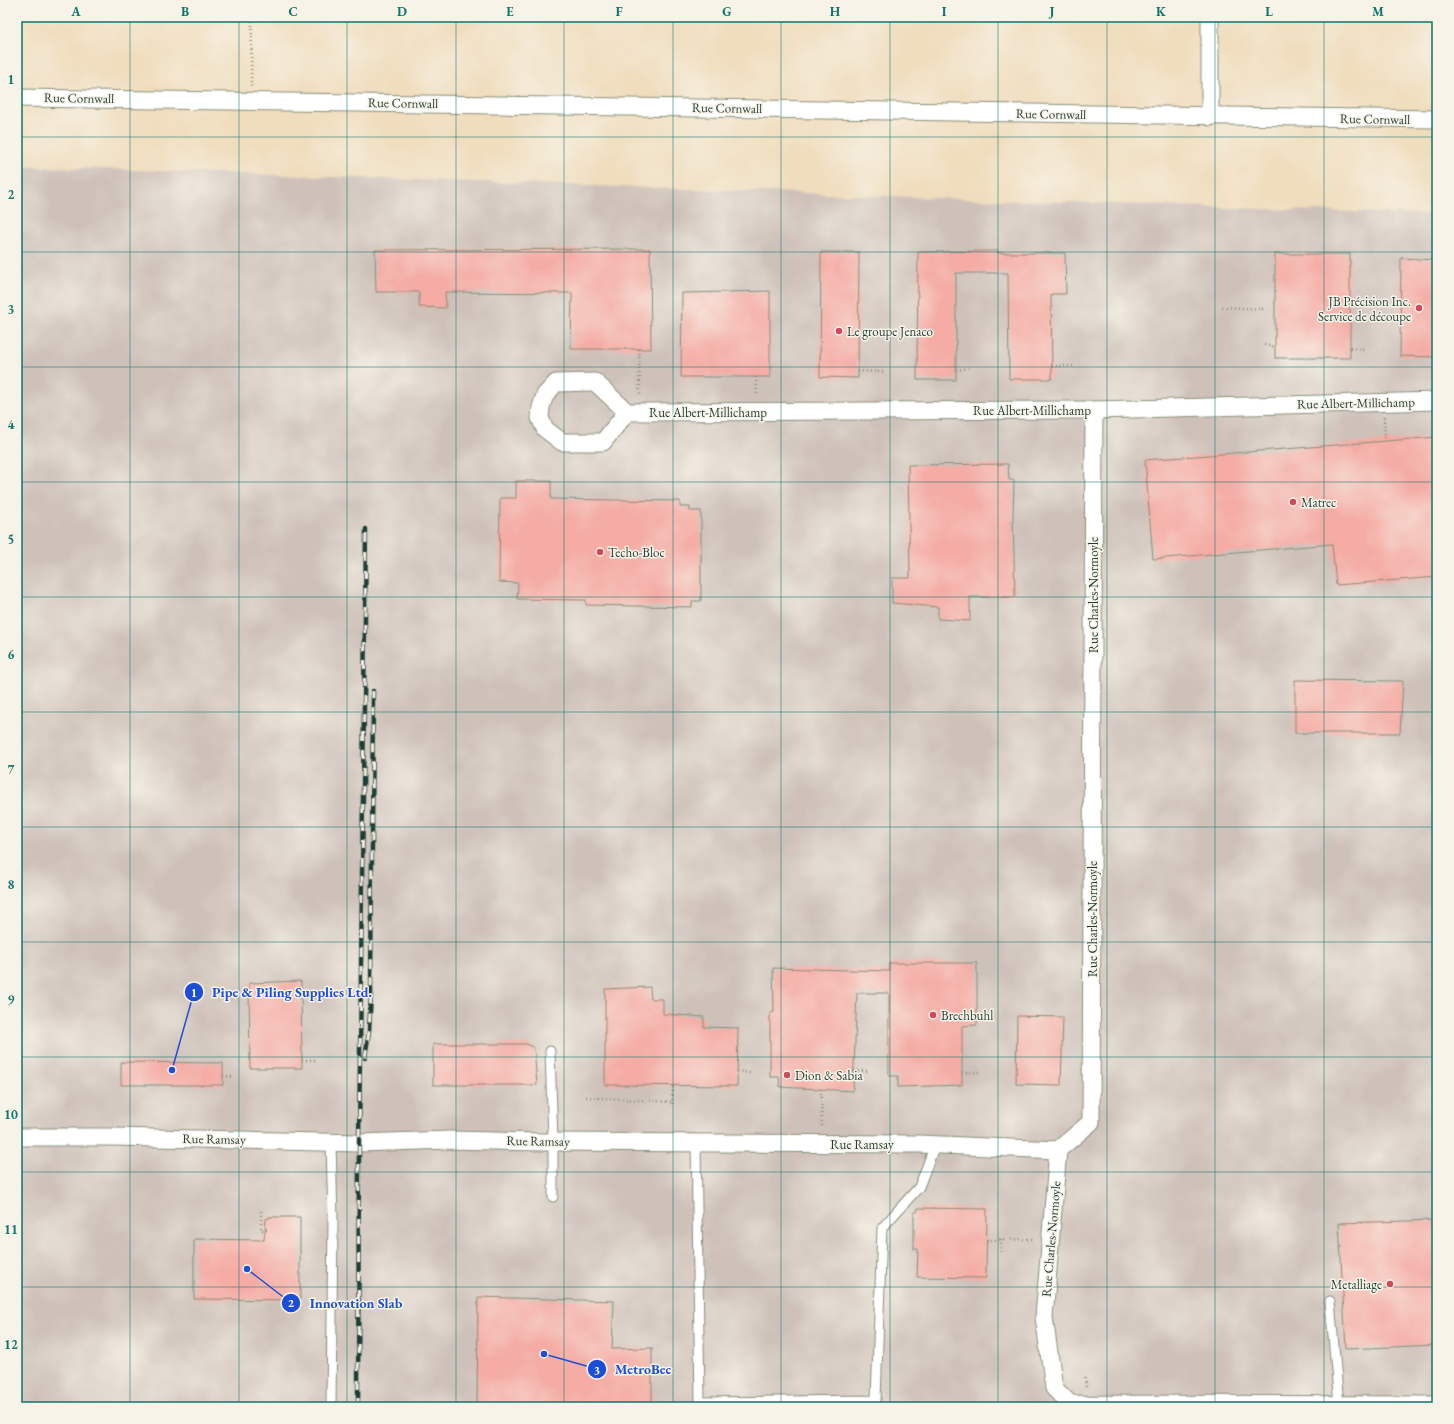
<svg xmlns="http://www.w3.org/2000/svg" width="1454" height="1424" font-family="'EB Garamond',serif">
<style>
.industrial{fill:#cec1ba}
.building{fill:#f4aca5}
.lines{fill:none;stroke-linecap:round;stroke-linejoin:round}
.service-casing{stroke:#888d78;stroke-width:11}
.minor-casing{stroke:#888d78;stroke-width:19}
.path{stroke:#888d78;stroke-width:2.5;stroke-dasharray:1 3;stroke-linecap:butt}
.service{stroke:#fff;stroke-width:9}
.minor{stroke:#fff;stroke-width:17}
.rail-casing{stroke:#1f3d34;stroke-width:4.5}
.rail{stroke:#f7f3e8;stroke-width:3;stroke-dasharray:9;stroke-linecap:butt}
.grid{fill:none;stroke:#0f766e;stroke-width:1;stroke-opacity:0.55}
.poi-dot{fill:#d1495b;stroke:#f7f3e8;stroke-width:1.5}
.labels{text-anchor:middle;dominant-baseline:central;stroke-width:3;stroke-linejoin:round;paint-order:stroke}
.street-label{font-size:13px;fill:#1f3d34;stroke:#f7f3e8}
.poi-label{font-size:13px;fill:#1f3d34;stroke:#f7f3e8;text-anchor:start}
.leader{fill:none;stroke:#1d4ed8;stroke-width:1.5}
.callout-dot{fill:#1d4ed8;stroke:#f7f3e8;stroke-width:1.5}
.mark-label{font-size:12px;text-anchor:middle;font-weight:bold;fill:#fff}
.callout-label{font-size:14px;text-anchor:middle;font-weight:bold;fill:#1d4ed8;stroke:#f7f3e8;stroke-width:3;stroke-linejoin:round;paint-order:stroke}
.neatline{fill:none;stroke:#0f766e;stroke-width:1.5}
.grid-label{font-size:13px;text-anchor:middle;font-weight:bold;fill:#0f766e}
</style>
<rect width="100%" height="100%" fill="#f7f3e8"/>
<filter id="ink" filterUnits="userSpaceOnUse"><feTurbulence type="fractalNoise" baseFrequency=".025" numOctaves="2"/><feDisplacementMap in="SourceGraphic" scale="8" xChannelSelector="R" yChannelSelector="G"/><feConvolveMatrix kernelMatrix="1 2 1 2 8 2 1 2 1" color-interpolation-filters="sRGB"/></filter>
<filter id="wash" filterUnits="userSpaceOnUse"><feTurbulence type="fractalNoise" baseFrequency=".012" numOctaves="4" result="noise"/><feDisplacementMap in="SourceGraphic" scale="16" xChannelSelector="R" yChannelSelector="G"/><feGaussianBlur stdDeviation="0.9" result="paint"/><feColorMatrix in="noise" values="0 0 0 0 0 0 0 0 0 0 0 0 0 0 0 0 0 1.4 0 .05"/><feComposite in="paint" operator="in"/></filter>
<g filter="url(#wash)">
<rect width="100%" height="100%" fill="#f0ddbd"/>
<!-- industrial -->
<polygon class="industrial" points="17,166 1437,215 1437,1407 17,1407"/>
<g id="blocks">
<!-- building -->
<g class="building">
<polygon points="650,249 651,349 571,349 572,293 445,292 446,308 419,307 419,292 376,292 375,250"/>
<polygon points="998,251 998,253 1065,253 1066,294 1051,294 1052,379 1009,379 1008,273 956,273 956,380 917,380 918,252"/>
<polygon points="821,252 859,252 858,378 820,377"/>
<rect x="1275" y="254" width="75" height="104"/>
<polygon points="1401,258 1437,260 1437,357 1400,356"/>
<polygon points="770,291 770,377 681,377 682,293"/>
<polygon points="1437,437 1437,577 1336,585 1332,544 1153,559 1145,460"/>
<polygon points="1008,464 1009,480 1014,480 1013,517 1015,597 970,597 970,621 938,619 938,607 892,603 892,578 910,578 908,465"/>
<polygon points="516,481 551,481 551,499 680,501 680,507 690,507 690,511 701,511 701,601 692,601 692,607 586,605 586,600 517,599 518,583 499,582 500,498 516,498"/>
<polygon points="1295,680 1403,681 1400,733 1295,733"/>
<polygon points="889,963 977,963 977,1025 962,1026 962,1085 898,1087 898,1076 889,1076 889,993 857,993 853,1091 780,1087 779,1077 770,1077 770,1013 774,1012 773,968 889,971"/>
<polygon points="301,981 302,1068 250,1068 249,983"/>
<polygon points="650,987 651,999 663,999 663,1014 704,1017 704,1027 738,1028 737,1086 605,1085 605,989"/>
<polygon points="1017,1016 1063,1017 1061,1085 1016,1084"/>
<polygon points="433,1044 527,1044 534,1048 537,1085 433,1085"/>
<polygon points="121,1062 223,1063 223,1085 121,1085"/>
<polygon points="918,1208 987,1209 986,1278 917,1277 918,1249 914,1249 914,1212 917,1212"/>
<polygon points="269,1217 300,1217 300,1300 194,1299 194,1239 264,1240 266,1219 269,1218"/>
<polygon points="1437,1220 1437,1345 1346,1349 1339,1223"/>
<polygon points="478,1297 614,1301 612,1349 652,1348 652,1407 477,1407"/>
</g>
</g>
</g>
<g filter="url(#ink)">
<use href="#blocks" fill-opacity="0" stroke="#888d78" stroke-width="1"/>
<g class="lines">
<defs>
<g id="service">
<polyline points="550,1051 553,1142 553,1197"/>
<polyline points="696,1143 700,1402 876,1400 882,1228 919,1187 935,1145"/>
<polyline points="1330,1301 1339,1405"/>
<polyline points="331,1407 333,1220 331,1142"/>
</g>
<g id="minor">
<polyline points="1210,17 1210,117"/>
<polyline points="17,98 1437,119"/>
<polyline points="1094,410 1091,1122 1058,1150 1044,1317 1054,1388 1070,1404 1437,1405"/>
<polyline points="627,412 603,442 562,442 545,429 540,418 541,407 545,395 556,383 595,382 627,412 1094,410 1437,401"/>
<polyline points="17,1137 114,1137 359,1143 450,1140 544,1142 919,1144 1058,1150"/>
</g>
</defs>
<!-- service casing -->
<use href="#service" class="service-casing"/>
<!-- minor casing -->
<use href="#minor" class="minor-casing"/>
<!-- path -->
<g class="path">
<polyline points="251,86 252,17"/>
<polyline points="1222,307 1265,309"/>
<polyline points="1264,345 1275,347"/>
<polyline points="1350,348 1364,349"/>
<polyline points="639,349 640,397"/>
<polyline points="1052,366 1075,366"/>
<polyline points="956,370 970,368"/>
<polyline points="858,371 884,372"/>
<polyline points="756,377 757,395"/>
<polyline points="1384,417 1385,441"/>
<polyline points="302,1060 316,1060"/>
<polyline points="737,1071 750,1073"/>
<polyline points="854,1071 869,1071"/>
<polyline points="962,1073 979,1072"/>
<polyline points="223,1076 234,1077"/>
<polyline points="821,1089 822,1127"/>
<polyline points="586,1097 672,1102"/>
<polyline points="672,1104 673,1086"/>
<polyline points="261,1211 261,1230 268,1230"/>
<polyline points="1001,1239 1001,1252"/>
<polyline points="987,1240 1034,1239"/>
<polyline points="1085,1378 1086,1388"/>
</g>
<!-- service -->
<use href="#service" class="service"/>
<!-- minor -->
<use href="#minor" class="minor"/>
<defs>
<g id="rail">
<polyline points="365,1058 369,1031 371,995 373,691"/>
<polyline points="358,1407 359,1143 366,529"/>
</g>
</defs>
<!-- rail casing -->
<use href="#rail" class="rail-casing"/>
<!-- rail -->
<use href="#rail" class="rail"/>
</g>
</g>
<!-- grid -->
<path class="grid" d="M130 17V1407M239 17V1407M347 17V1407M456 17V1407M564 17V1407M673 17V1407M781 17V1407M890 17V1407M998 17V1407M1107 17V1407M1215 17V1407M1324 17V1407M17 137H1437M17 252H1437M17 367H1437M17 482H1437M17 597H1437M17 712H1437M17 827H1437M17 942H1437M17 1057H1437M17 1172H1437M17 1287H1437"/>
<!-- markers -->
<g class="poi-dot">
<circle cx="1419" cy="308" r="4"/>
<circle cx="839" cy="331" r="4"/>
<circle cx="1293" cy="502" r="4"/>
<circle cx="600" cy="552" r="4"/>
<circle cx="933" cy="1015" r="4"/>
<circle cx="787" cy="1075" r="4"/>
<circle cx="1390" cy="1284" r="4"/>
</g>
<g class="labels">
<!-- street labels -->
<g class="street-label">
<text transform="translate(79 98) rotate(1)">Rue Cornwall</text>
<text transform="translate(403 103) rotate(1)">Rue Cornwall</text>
<text transform="translate(727 108) rotate(1)">Rue Cornwall</text>
<text transform="translate(1051 114) rotate(1)">Rue Cornwall</text>
<text transform="translate(1375 119) rotate(1)">Rue Cornwall</text>
<text transform="translate(1356 403) rotate(-1)">Rue Albert-Millichamp</text>
<text x="1032" y="410">Rue Albert-Millichamp</text>
<text x="708" y="412">Rue Albert-Millichamp</text>
<text transform="translate(1093 595) rotate(-90)">Rue Charles-Normoyle</text>
<text transform="translate(1092 919) rotate(-90)">Rue Charles-Normoyle</text>
<text transform="translate(214 1139) rotate(1)">Rue Ramsay</text>
<text transform="translate(538 1141) rotate(1)">Rue Ramsay</text>
<text x="862" y="1144">Rue Ramsay</text>
<text transform="translate(1051 1239) rotate(-85)">Rue Charles-Normoyle</text>
</g>
<!-- poi labels -->
<g class="poi-label">
<text x="1411" y="301" text-anchor="end">JB Précision Inc.<tspan x="1411" dy="15">Service de découpe</tspan></text>
<text x="847" y="331">Le groupe Jenaco</text>
<text x="1301" y="502">Matrec</text>
<text x="608" y="552">Techo-Bloc</text>
<text x="941" y="1015">Brechbuhl</text>
<text x="795" y="1075">Dion &amp; Sabia</text>
<text x="1382" y="1284" text-anchor="end">Metalliage</text>
</g>
</g>
<!-- callouts -->
<path class="leader" d="M172 1070L194 992M247 1269L291 1303M544 1354L597 1369"/>
<g class="callout-dot">
<circle cx="172" cy="1070" r="4"/>
<circle cx="247" cy="1269" r="4"/>
<circle cx="544" cy="1354" r="4"/>
<circle cx="194" cy="992" r="10"/>
<circle cx="291" cy="1303" r="10"/>
<circle cx="597" cy="1369" r="10"/>
</g>
<g class="mark-label">
<text x="194" y="997">1</text>
<text x="291" y="1307">2</text>
<text x="597" y="1374">3</text>
</g>
<g class="callout-label">
<text x="292" y="997">Pipe &amp; Piling Supplies Ltd.</text>
<text x="356" y="1308">Innovation Slab</text>
<text x="643" y="1374">MetroBec</text>
</g>
<!-- margin -->
<rect width="1454" height="1424" fill="none" stroke="#f7f3e8" stroke-width="44"/>
<rect x="22" y="22" width="1410" height="1380" class="neatline"/>
<g class="grid-label">
<text x="76" y="16">A</text>
<text x="185" y="16">B</text>
<text x="293" y="16">C</text>
<text x="402" y="16">D</text>
<text x="510" y="16">E</text>
<text x="619" y="16">F</text>
<text x="727" y="16">G</text>
<text x="835" y="16">H</text>
<text x="944" y="16">I</text>
<text x="1052" y="16">J</text>
<text x="1161" y="16">K</text>
<text x="1269" y="16">L</text>
<text x="1378" y="16">M</text>
<text x="11" y="84">1</text>
<text x="11" y="199">2</text>
<text x="11" y="314">3</text>
<text x="11" y="429">4</text>
<text x="11" y="544">5</text>
<text x="11" y="659">6</text>
<text x="11" y="774">7</text>
<text x="11" y="889">8</text>
<text x="11" y="1004">9</text>
<text x="11" y="1119">10</text>
<text x="11" y="1234">11</text>
<text x="11" y="1349">12</text>
</g>
</svg>
